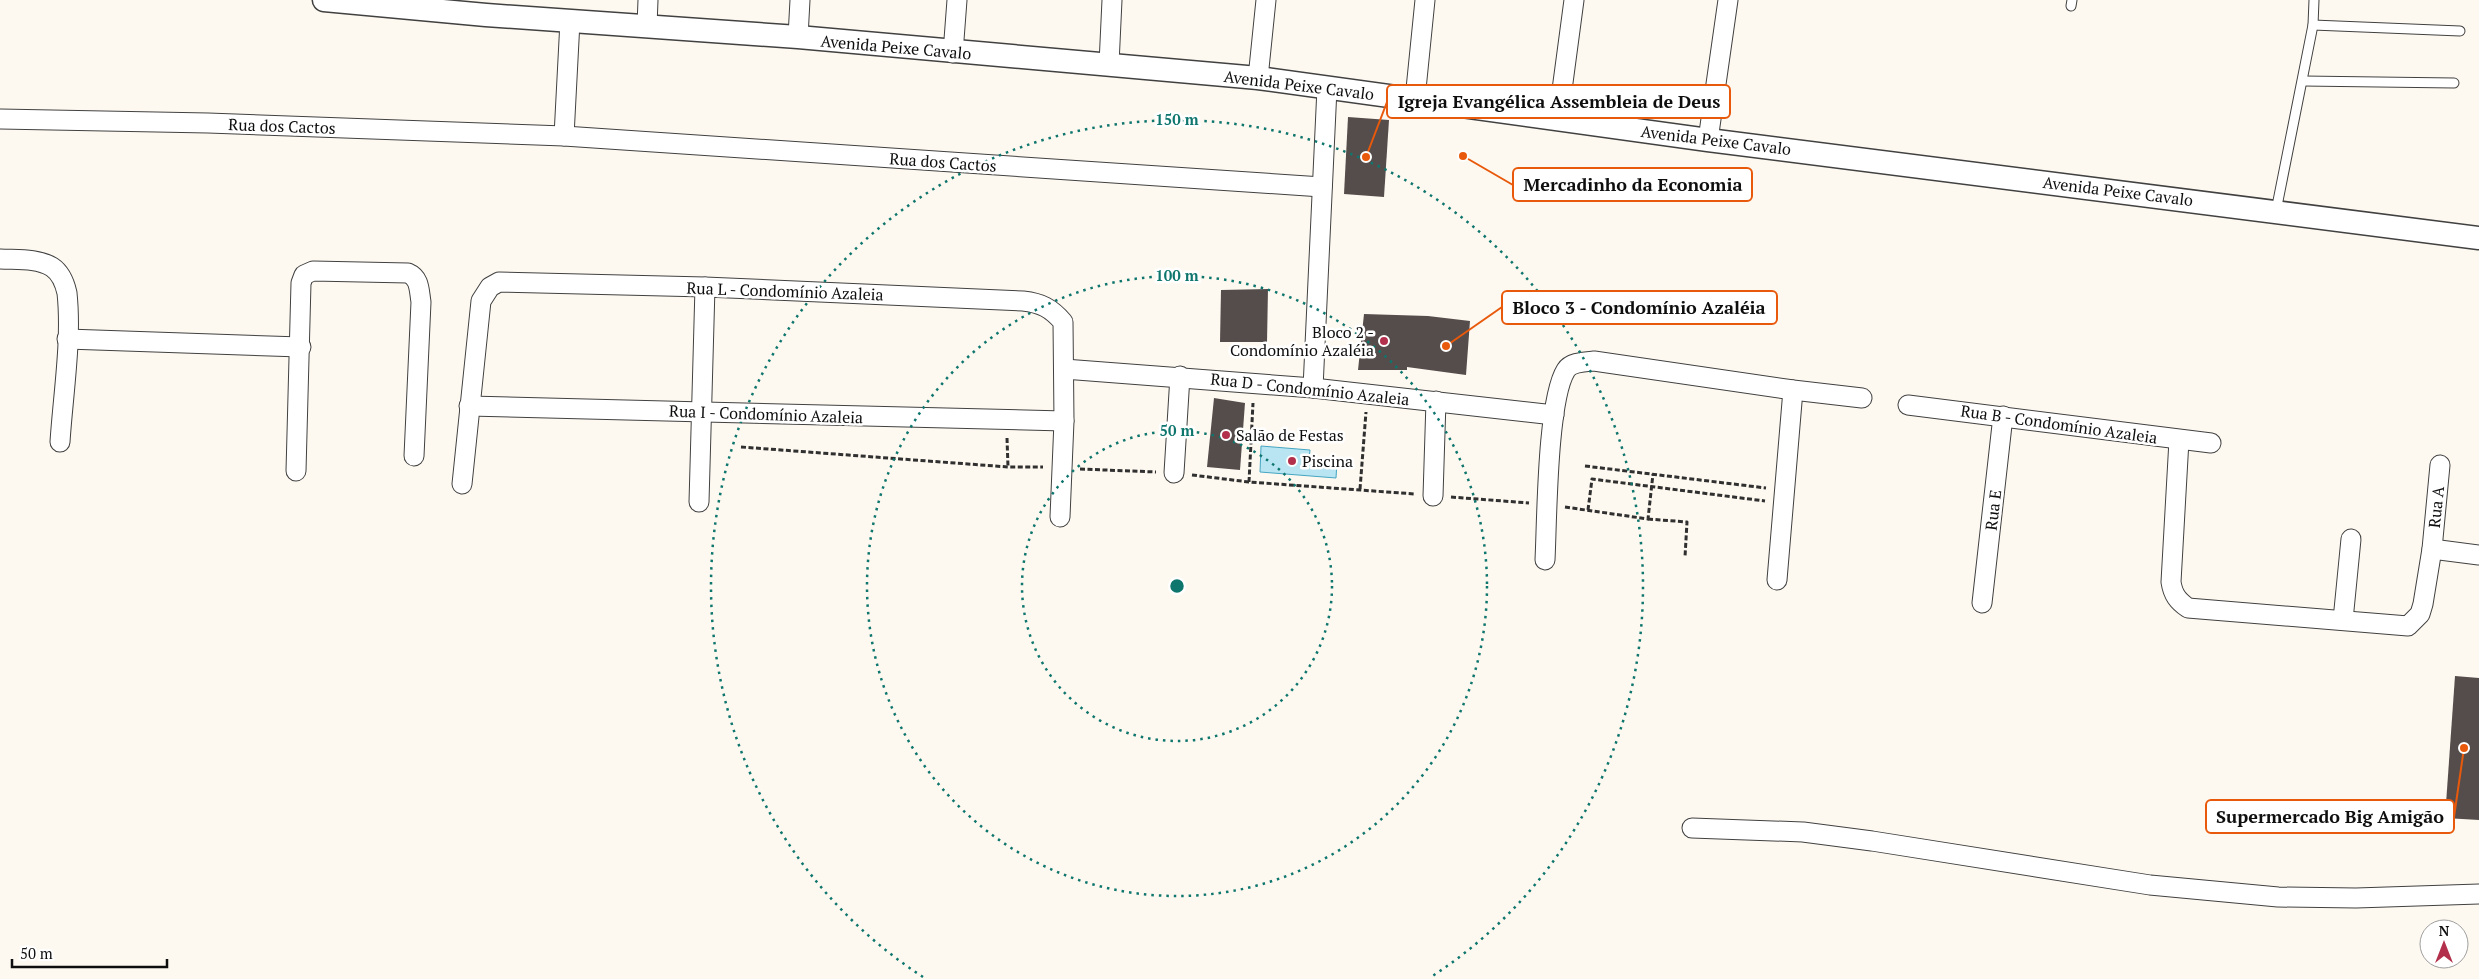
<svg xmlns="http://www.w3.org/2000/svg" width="2479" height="979" font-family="'PT Serif',serif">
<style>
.water{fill:#b8e5f1;stroke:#45a5c3}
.building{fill:#554d4b}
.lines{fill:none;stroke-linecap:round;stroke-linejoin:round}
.service-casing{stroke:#414141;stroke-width:11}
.minor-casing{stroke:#414141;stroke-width:21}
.tertiary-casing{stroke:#414141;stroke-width:25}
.path{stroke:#303030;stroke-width:3;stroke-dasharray:5 2.5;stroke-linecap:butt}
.service{stroke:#fff;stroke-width:9}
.minor{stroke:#fff;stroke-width:19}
.tertiary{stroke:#fff;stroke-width:22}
.ring{fill:none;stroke:#0f766e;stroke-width:2.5;stroke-dasharray:2.5 5}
.poi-dot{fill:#b3304c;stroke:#fff;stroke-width:2}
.labels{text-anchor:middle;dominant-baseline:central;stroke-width:5;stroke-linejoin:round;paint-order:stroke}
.street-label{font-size:16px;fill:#0e0e0e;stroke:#fff}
.poi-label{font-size:16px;fill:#0e0e0e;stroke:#fff;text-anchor:start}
.centre{fill:#0f766e;stroke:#fff;stroke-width:2.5}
.ring-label{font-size:15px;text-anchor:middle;font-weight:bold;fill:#0f766e;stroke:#fff;stroke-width:5;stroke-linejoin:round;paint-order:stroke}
.leader{fill:none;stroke:#e8590c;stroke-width:2}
.callout-dot{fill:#e8590c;stroke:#fff;stroke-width:2}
.callout{fill:#fff;stroke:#e8590c;stroke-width:2}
.callout-label{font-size:18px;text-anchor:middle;font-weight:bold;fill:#0e0e0e}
</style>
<rect width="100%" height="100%" fill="#fef9f0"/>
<!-- water -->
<polygon class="water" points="1261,446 1310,450 1309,460 1337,462 1336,478 1260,472"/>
<!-- building -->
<g class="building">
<polygon points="1348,117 1389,120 1384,197 1344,194"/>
<polygon points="1268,289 1267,342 1220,342 1221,290"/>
<polygon points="1364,314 1428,316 1470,321 1466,375 1407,367 1407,370 1358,370"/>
<polygon points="1214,398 1245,403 1240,470 1207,467"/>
<polygon points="2455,676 2479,678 2479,820 2445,818"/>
</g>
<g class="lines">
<defs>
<g id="service">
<polyline points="2071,6 2072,0"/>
<polyline points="2313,25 2460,31"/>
<polyline points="2303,81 2454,83"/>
<polyline points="2276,211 2313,25 2314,0"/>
</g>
<g id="minor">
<polyline points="647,26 648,0"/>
<polyline points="798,37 800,0"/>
<polyline points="953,53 957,0"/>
<polyline points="1109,64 1112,0"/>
<polyline points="1258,78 1266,0"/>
<polyline points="1415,99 1425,0"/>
<polyline points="0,119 208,123 564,136 1322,187"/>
<polyline points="1558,120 1574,0"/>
<polyline points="564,136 570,21"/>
<polyline points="1708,140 1728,0"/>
<path d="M0 259C17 260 37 258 52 267 61 273 65 284 67 293 72 340 63 395 60 442"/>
<polyline points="67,339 301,347"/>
<polyline points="1064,369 1313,388 1554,415"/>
<polyline points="1313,388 1327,88"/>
<polyline points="1908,405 2211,443"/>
<polyline points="469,406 1064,421"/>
<path d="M2179 440 2171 582C2173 595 2178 601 2188 608L2408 626 2420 614 2423 604 2432 549 2440 465"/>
<path d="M296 471 301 283 304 275 313 271 408 273C420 278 419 290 421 302L414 456"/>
<polyline points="1174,473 1180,376"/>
<path d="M462 484 481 301 490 287 499 282 705 287 1023 301C1041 303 1051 308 1063 322L1064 421 1060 517"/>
<polyline points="1433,496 1436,401"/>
<polyline points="699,502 705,287"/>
<polyline points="2432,549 2479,555"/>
<path d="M1545 560C1547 521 1547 400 1566 370 1571 362 1585 362 1594 361L1793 390 1862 398"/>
<polyline points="1777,580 1793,390"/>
<polyline points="1982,603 2003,416"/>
<polyline points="2343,620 2351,539"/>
<polyline points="1692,828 1803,832 1872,841 2150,885 2278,897 2356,898 2479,894"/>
</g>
<polyline id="tertiary" points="324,0 486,15 798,37 1258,78 1708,140 2479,238"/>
</defs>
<!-- service casing -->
<use href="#service" class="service-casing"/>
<!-- minor casing -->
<use href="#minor" class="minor-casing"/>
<!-- tertiary casing -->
<use href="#tertiary" class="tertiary-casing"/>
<!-- path -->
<g class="path">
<polyline points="1007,438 1008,467"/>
<polyline points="741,447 1008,467 1043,467"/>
<polyline points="1585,466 1766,488"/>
<polyline points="1080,469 1156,472"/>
<polyline points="1192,475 1249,482 1415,494"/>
<polyline points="1249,482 1253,403"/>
<polyline points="1360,489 1366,412"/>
<polyline points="1451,497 1529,503"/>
<polyline points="1565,507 1648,519 1653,474"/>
<polyline points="1588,510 1592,479 1765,501"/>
<polyline points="1648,519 1687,522 1685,557"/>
</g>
<!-- service -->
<use href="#service" class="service"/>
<!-- minor -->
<use href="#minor" class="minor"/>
<!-- tertiary -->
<use href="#tertiary" class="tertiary"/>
</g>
<!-- distance rings -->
<g class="ring">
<circle cx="1177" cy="586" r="155"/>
<circle cx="1177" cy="586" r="310"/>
<path d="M923 977A466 466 0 1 1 1431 977"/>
</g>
<!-- markers -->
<g class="poi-dot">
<circle cx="1384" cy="341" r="5"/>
<circle cx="1226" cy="435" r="5"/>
<circle cx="1292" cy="461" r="5"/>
</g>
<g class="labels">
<!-- street labels -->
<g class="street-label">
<text transform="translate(896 47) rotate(5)">Avenida Peixe Cavalo</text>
<text transform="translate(1299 85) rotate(7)">Avenida Peixe Cavalo</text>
<text transform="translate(282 126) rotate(2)">Rua dos Cactos</text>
<text transform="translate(1716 140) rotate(7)">Avenida Peixe Cavalo</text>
<text transform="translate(943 162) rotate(4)">Rua dos Cactos</text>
<text transform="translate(2118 191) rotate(7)">Avenida Peixe Cavalo</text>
<text transform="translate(785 291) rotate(2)">Rua L - Condomínio Azaleia</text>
<text transform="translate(1310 389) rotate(6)">Rua D - Condomínio Azaleia</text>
<text transform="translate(766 414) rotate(2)">Rua I - Condomínio Azaleia</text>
<text transform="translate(2059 424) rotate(8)">Rua B - Condomínio Azaleia</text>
<text transform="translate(2436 507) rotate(-84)">Rua A</text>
<text transform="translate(1993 510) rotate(-83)">Rua E</text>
</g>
<!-- poi labels -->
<g class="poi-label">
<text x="1374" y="332" text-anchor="end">Bloco 2 -<tspan x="1374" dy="18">Condomínio Azaléia</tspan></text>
<text x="1236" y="435">Salão de Festas</text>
<text x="1302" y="461">Piscina</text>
</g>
</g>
<circle cx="1177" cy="586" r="8" class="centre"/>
<g class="ring-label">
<text x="1177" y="125">150 m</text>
<text x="1177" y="281">100 m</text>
<text x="1177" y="436">50 m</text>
</g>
<!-- callouts -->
<path class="leader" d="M1366 157L1387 102M1463 156L1513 185M1446 346L1502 307M2464 748L2454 817"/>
<g class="callout-dot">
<circle cx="1366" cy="157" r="5"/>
<circle cx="1463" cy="156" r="5"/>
<circle cx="1446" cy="346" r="5"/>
<circle cx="2464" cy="748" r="5"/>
</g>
<g class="callout">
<rect x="1387" y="85" width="343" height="33" rx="5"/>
<rect x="1513" y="168" width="239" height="33" rx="5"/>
<rect x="1502" y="291" width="275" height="33" rx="5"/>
<rect x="2206" y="800" width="248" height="33" rx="5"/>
</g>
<g class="callout-label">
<text x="1559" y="108">Igreja Evangélica Assembleia de Deus</text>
<text x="1633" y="191">Mercadinho da Economia</text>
<text x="1639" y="314">Bloco 3 - Condomínio Azaléia</text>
<text x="2330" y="823">Supermercado Big Amigão</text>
</g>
<!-- north arrow -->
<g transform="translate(2444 944)"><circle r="24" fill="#ffffff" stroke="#9f9f9f"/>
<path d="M0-4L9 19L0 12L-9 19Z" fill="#b3304c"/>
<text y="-8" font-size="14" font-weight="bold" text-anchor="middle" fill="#0e0e0e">N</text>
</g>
<!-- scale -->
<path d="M12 959v8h155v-8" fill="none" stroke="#0e0e0e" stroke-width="2.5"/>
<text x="20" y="959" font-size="15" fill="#0e0e0e" stroke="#ffffff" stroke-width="4" paint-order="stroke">50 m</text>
</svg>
